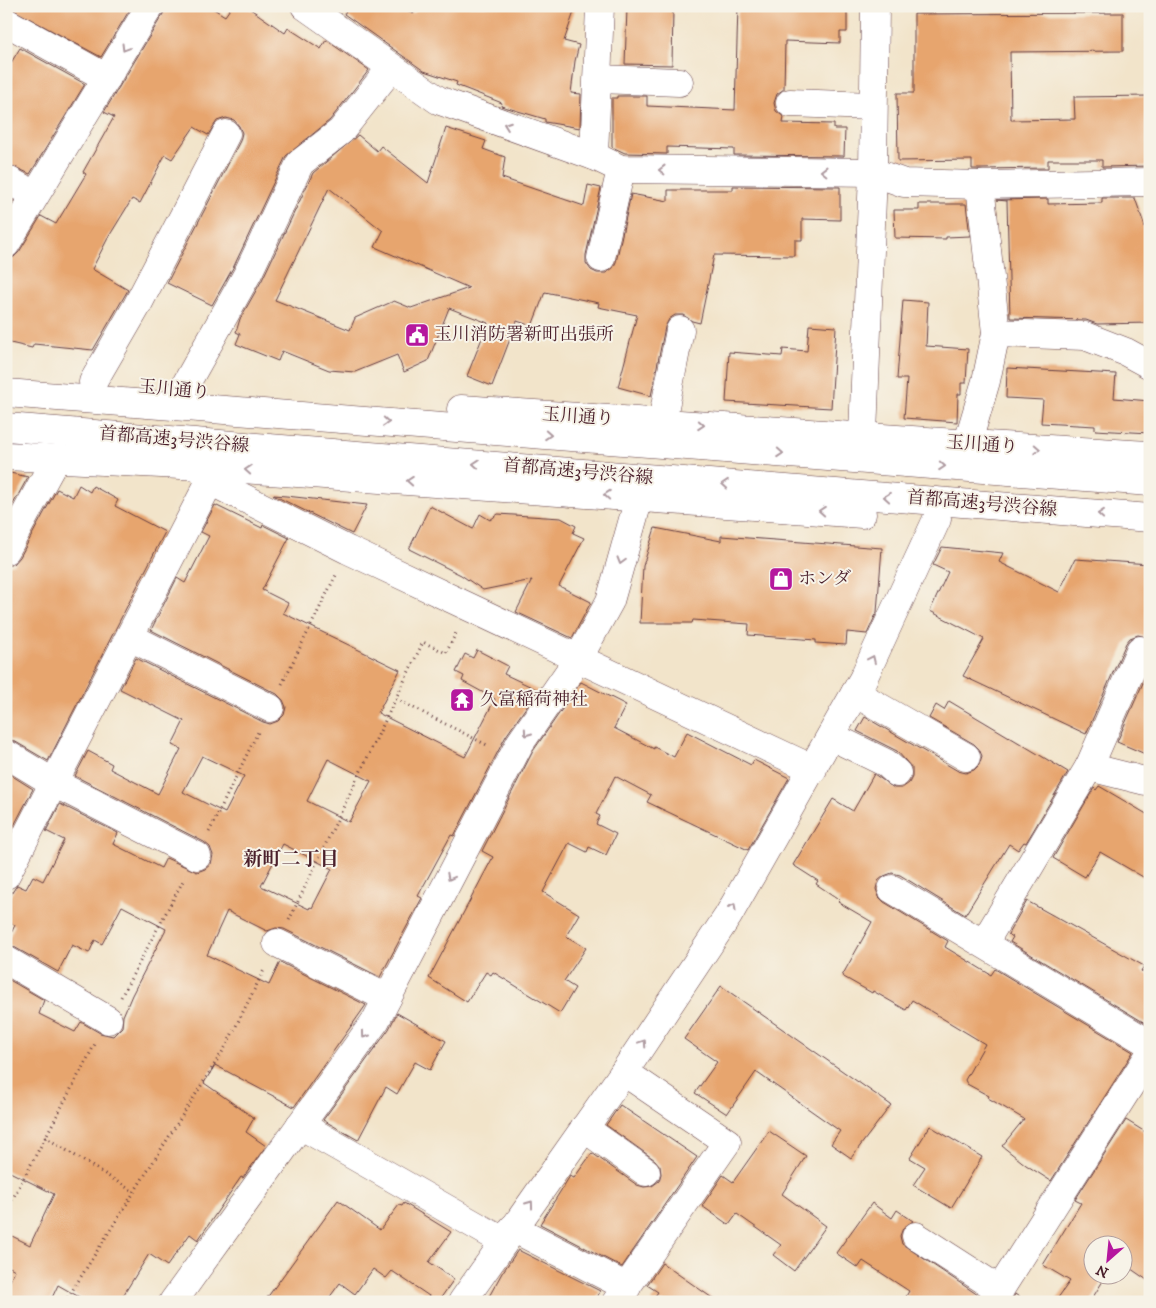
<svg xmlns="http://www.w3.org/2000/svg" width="1156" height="1308" font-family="'IM FELL DW Pica','Noto Serif JP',serif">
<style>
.building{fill:#e7a56e;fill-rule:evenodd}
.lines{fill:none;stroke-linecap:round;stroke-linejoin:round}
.minor-casing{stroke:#633d43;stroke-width:29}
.highway-casing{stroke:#633d43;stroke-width:29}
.path{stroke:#633d43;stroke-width:3;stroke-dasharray:1 4;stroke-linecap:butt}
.minor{stroke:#fff;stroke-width:28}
.highway{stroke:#fff;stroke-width:28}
.oneway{stroke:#ae9aa0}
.labels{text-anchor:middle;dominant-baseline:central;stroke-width:4;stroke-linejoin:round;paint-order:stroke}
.poi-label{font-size:18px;fill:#4a1f2b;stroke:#f7f3e8;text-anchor:start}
.street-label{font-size:18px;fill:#4a1f2b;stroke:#f7f3e8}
.neighbourhood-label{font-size:19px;font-weight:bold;fill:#4a1f2b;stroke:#f7f3e8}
</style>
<rect width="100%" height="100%" fill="#f7f3e8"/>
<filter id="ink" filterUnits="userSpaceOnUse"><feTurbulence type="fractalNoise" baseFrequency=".02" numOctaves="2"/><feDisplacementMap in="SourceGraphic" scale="10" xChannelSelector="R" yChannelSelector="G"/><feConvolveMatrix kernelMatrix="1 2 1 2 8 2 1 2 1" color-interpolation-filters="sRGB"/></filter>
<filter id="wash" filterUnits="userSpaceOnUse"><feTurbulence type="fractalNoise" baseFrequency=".0096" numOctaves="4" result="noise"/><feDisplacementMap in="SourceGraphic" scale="20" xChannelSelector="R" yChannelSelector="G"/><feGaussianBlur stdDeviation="1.12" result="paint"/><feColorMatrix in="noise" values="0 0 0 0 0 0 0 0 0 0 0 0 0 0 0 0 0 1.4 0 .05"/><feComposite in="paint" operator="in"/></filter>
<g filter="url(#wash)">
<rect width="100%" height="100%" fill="#f2e4ca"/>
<g id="blocks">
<!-- building -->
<g class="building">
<polygon points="6,6 132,6 101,57"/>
<polygon points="166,6 209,6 225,16 232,6 246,6 285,33 288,28 321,49 326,40 369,70 330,120 286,156 234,266 212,305 167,283 240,141 242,133 239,126 234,120 226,118 217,121 208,135 194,127 172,159 165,155 140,203 132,199 108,238 92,269 128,290 93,350 34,344 32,348 6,342 6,260 14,257 19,252 41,216 56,224 86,174 83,172 114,117 104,112 163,14"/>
<polygon points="349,6 402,6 413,14 420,6 576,6 564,41 579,45 575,61 571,93 581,94 580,128 545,122 545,119 501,106 502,103 456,85 457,82 424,71 344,14"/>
<polygon points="738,6 788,6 788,8 847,11 847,32 840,32 840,43 785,41 784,89 777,94 774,103 776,111 784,117 783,123 834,124 834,129 845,129 844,156 734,155 734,149 667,147 667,154 625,153 612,147 612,98 617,98 617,96 647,96 647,106 735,110"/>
<polygon points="627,8 673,10 672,65 625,64"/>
<polygon points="1123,13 1123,51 1010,52 1011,120 1075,119 1074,97 1150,96 1150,166 1102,167 1102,160 1048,160 1048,168 980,169 972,169 972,160 898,161 897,93 914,93 914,14"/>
<polygon points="20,48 85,84 30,174 6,163 6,71"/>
<path d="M446 128 486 141 483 149 505 157 502 178 584 206 588 185 601 188 586 255V263L591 270 597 273H606L613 268 616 262 631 194 668 201V190H733V186L840 187V220L802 219V240H795V256L714 255 700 323 692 321 683 315H675L669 319 665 327 651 396 618 387 637 315 598 307 599 303 545 292 532 326 517 321 492 386 467 376 488 323 449 308 428 361 404 372 397 355 355 372 329 370 282 351 278 361 236 344 240 334 236 332 240 319 262 280 313 173 358 135 377 151 381 146 428 183ZM329 188 383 231 375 247 469 288 411 308 394 301 355 318 350 330 275 300Z"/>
<polygon points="6,198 14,201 6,213"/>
<polygon points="1102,198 1135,198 1146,230 1147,265 1150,265 1150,323 1097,324 1086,320 1010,318 1007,201 997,200 1048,199 1048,204 1102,203"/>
<polygon points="919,204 966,204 970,236 946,237 946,239 895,238 894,210 919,210"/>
<polygon points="903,300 928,302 926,346 968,349 966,383 961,383 961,394 958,394 957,422 904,418 907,379 897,379"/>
<polygon points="809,325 836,327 831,408 726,402 729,352 782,356 783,349 807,351"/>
<polygon points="1007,368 1116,374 1114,398 1150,401 1150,433 1095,430 1095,426 1041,423 1043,400 1006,398"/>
<polygon points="6,472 28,477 6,517"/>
<polygon points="79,485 90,492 93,486 118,500 115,506 165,532 48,761 14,741 6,738 6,566 14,564 20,557 57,489 73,497"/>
<polygon points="273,495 286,496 367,505 352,534"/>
<path d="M215 505 262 528 263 525 289 538 262 590 288 603 283 613 400 670 378 713 465 757 495 699 462 681 464 676 456 672 465 654 473 658 477 650 508 666 504 674 538 690 506 736 454 836 451 835 418 896 422 898 380 977 284 929 276 928 267 931 227 911 207 955 269 985 280 962 366 1005 294 1107 215 1065 204 1083 254 1118 246 1132 266 1146 243 1178 241 1177 198 1240 190 1234 167 1266 149 1254 119 1302H88L58 1285 50 1302H6V1289L15 1270 6 1265V1233L30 1245 54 1194 6 1170V978L44 1000 39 1014 75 1032 81 1022 100 1033 113 1036 122 1027 123 1016 132 995 166 929 122 906 102 944 95 940 89 953 72 945 58 972 14 947 6 944 15 925 6 921V902L17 885 26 889 33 876 43 881 64 840 46 831 60 804 118 833 113 844 161 868 166 858 197 872 205 869 211 864 213 855 210 847 204 842 75 776 88 751 112 764 110 769 158 794 181 749 172 745 184 721 120 689 136 658 263 722 270 724 278 721 284 715 286 707 283 700 277 694 151 630 177 578 185 583 209 536 201 532ZM202 756 244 776 225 813 183 792ZM328 759 371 781 349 822 307 801ZM283 844 332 869 312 908 310 907 309 909 261 886Z"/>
<polygon points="430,506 473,529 480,514 490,520 498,514 561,518 576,526 573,533 584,538 559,586 591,602 572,638 516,612 532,580 483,590 461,575 409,549"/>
<polygon points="655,528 721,541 721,536 882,548 877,612 867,634 847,632 846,645 816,643 816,640 748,635 749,624 693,620 692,623 640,623 643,566"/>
<polygon points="942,547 1003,553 999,562 1059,592 1075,559 1150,564 1150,638 1138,635 1130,638 1126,643 1086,734 963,676 984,639 930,611 948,572 933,565"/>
<polygon points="1150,667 1150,756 1117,742"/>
<polygon points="581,682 626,705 614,728 654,749 654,747 674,757 687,732 751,765 754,760 789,778 748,850 647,802 651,795 615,776 596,814 600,816 596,824 616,834 606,855 589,847 587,852 569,843 543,892 579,914 566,936 586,948 564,981 575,988 560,1013 493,972 491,975 486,972 467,1002 429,978 493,857 482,851 533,751"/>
<polygon points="949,701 1068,772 1026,843 1024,842 1018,850 1009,844 965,915 900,875 892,873 884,876 878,881 876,889 879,897 884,902 948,941 945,947 991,975 995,969 1133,1052 1051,1181 1026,1165 1002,1146 1024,1119 988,1098 989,1096 967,1084 965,1080 985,1044 912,1000 906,1010 873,991 872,993 842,976 872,922 838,902 840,900 816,884 818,881 793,865 833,799 853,811 874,774 894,788 902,788 909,783 912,777 912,768 897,751 857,731 865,717 958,771 966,773 974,770 979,765 982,756 979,749 974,744 929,718 936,705 944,710"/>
<polygon points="6,772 33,789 6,841"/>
<polygon points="1099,786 1150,816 1150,881 1100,852 1085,877 1053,858 1094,788 1096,790"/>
<polygon points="1027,901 1144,966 1141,971 1150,976 1150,1026 1010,942 1013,937 1008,934"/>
<polygon points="721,986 891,1105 851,1158 831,1144 840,1131 756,1072 727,1114 695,1093 717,1062 684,1039"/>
<polygon points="397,1013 446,1041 430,1070 415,1062 397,1094 386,1087 358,1140 323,1120 389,1029"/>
<polygon points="620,1105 697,1157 622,1267 540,1224 570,1176 574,1178 592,1153 637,1185 644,1187 652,1186 659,1181 661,1174 660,1166 655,1160 606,1125"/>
<polygon points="1126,1120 1150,1135 1150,1282 1124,1264 1124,1246 1094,1246 1094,1276 1106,1276 1090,1302 1055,1302 1070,1281 1043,1265 1081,1203 1075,1200"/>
<polygon points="930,1126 982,1157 951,1208 913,1185 925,1167 910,1158"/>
<polygon points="769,1131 806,1156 782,1194 826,1226 794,1271 773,1255 781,1245 737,1214 729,1225 702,1206 723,1175 733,1182"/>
<polygon points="338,1200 380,1230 399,1205 402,1206 404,1203 451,1232 429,1262 454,1279 438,1302 392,1271 386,1278 373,1269 355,1294 340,1283 326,1302 264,1302"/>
<polygon points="872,1203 892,1218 897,1210 913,1221 903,1228 900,1236 902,1244 978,1295 976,1302 903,1302 909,1291 863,1261 858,1268 836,1253"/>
<polygon points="518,1250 600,1291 595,1302 486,1302 502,1273"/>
<polygon points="662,1263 718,1302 651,1302 658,1292 647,1285"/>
<polygon points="1015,1294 1026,1302 1011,1302"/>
</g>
</g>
</g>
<g filter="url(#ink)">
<use href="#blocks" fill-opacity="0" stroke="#633d43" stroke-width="1"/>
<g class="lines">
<defs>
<g id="minor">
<polyline points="305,6 438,100 594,156 621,169 873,172 904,183 980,185 1150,182"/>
<polyline points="6,22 107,78"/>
<polyline points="598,79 679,82"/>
<polyline points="790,103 872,106"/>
<polyline points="594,156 600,6"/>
<polyline points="6,179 35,195"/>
<polyline points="980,185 996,333"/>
<polyline points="6,244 150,6"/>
<polyline points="601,258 621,169"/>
<polyline points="93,382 137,306 226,134"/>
<polyline points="182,391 248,273 300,163 341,131 391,68"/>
<polyline points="662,422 680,330"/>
<polyline points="863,435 873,172 875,6"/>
<polyline points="967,445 986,381 996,333 1085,336 1126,352 1150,365"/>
<polyline points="200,466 210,481 348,550 813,769"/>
<polyline points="6,550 55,460"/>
<polyline points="130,637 270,708"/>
<polyline points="855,693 966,757"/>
<polyline points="831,736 886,763 897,773"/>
<polyline points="6,754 54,783 197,856"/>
<polyline points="1089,767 1145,781"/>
<polyline points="6,875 210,481"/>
<polyline points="892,889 1150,1044"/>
<polyline points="277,943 387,998"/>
<polyline points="984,943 1089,767 1140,650"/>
<polyline points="6,960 108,1020"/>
<polyline points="300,1125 503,1241"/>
<polyline points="584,1128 646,1172"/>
<polyline points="513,1228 627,1287"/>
<polyline points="916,1236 1000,1290"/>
<polyline points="173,1302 376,1020 520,743 578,659 610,601 639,498"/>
<polyline points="462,1302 624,1072 728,916 863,679 937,519"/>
<polyline points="616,1302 727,1142 624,1072"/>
<polyline points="992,1302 1150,1054"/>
</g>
<g id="highway">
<polyline points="6,393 1150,482"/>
<path d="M461 409C691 424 920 442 1150 455"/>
<polyline points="6,427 1150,518"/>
<polyline points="6,456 200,466 862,514"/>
</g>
</defs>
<!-- minor casing -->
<use href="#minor" class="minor-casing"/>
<!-- highway casing -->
<use href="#highway" class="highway-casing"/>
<!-- path -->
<g class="path">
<polyline points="282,684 336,575"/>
<polyline points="396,699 489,746"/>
<polyline points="209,832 258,732"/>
<polyline points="289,920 423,642 446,653 457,631"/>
<polyline points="121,997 184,879"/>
<polyline points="45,1137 134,1192"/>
<polyline points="12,1200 95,1044"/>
<polyline points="65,1302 226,1046 265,968"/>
</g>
<!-- minor -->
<use href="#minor" class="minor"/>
<!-- highway -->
<use href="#highway" class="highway"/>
</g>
<!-- one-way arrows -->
<defs><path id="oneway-chevron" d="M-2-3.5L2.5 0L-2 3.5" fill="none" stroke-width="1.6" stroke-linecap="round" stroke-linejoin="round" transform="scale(1.25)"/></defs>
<g class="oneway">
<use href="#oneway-chevron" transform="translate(125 48) rotate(121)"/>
<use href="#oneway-chevron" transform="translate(507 125) rotate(-160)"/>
<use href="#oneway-chevron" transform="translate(662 170) rotate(-179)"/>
<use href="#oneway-chevron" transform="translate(824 171) rotate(-179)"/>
<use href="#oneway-chevron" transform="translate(386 422) rotate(4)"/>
<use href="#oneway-chevron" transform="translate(701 425) rotate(4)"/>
<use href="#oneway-chevron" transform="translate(548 435) rotate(4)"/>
<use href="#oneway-chevron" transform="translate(1037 449) rotate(3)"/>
<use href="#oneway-chevron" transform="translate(780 453) rotate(4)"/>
<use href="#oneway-chevron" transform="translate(476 464) rotate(-175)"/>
<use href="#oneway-chevron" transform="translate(942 466) rotate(4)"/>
<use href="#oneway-chevron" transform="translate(248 470) rotate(-176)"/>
<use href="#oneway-chevron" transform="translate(410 481) rotate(-176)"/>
<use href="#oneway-chevron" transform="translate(725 484) rotate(-175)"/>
<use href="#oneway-chevron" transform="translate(607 495) rotate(-176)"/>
<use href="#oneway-chevron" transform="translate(887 497) rotate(-175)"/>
<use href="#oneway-chevron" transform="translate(822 511) rotate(-176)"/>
<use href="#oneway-chevron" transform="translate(1101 514) rotate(-175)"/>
<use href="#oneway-chevron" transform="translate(621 561) rotate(106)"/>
<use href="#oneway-chevron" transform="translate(872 659) rotate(-65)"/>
<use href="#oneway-chevron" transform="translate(527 733) rotate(125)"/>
<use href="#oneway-chevron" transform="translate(450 877) rotate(118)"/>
<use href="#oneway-chevron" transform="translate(733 907) rotate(-60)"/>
<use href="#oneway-chevron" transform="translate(365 1035) rotate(126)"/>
<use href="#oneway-chevron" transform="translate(643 1043) rotate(-56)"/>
<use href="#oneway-chevron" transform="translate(530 1204) rotate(-54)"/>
</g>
</g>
<!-- icons -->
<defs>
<symbol id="civic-square" viewBox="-11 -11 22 22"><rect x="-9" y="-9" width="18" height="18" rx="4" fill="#b5179e" stroke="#f7f3e8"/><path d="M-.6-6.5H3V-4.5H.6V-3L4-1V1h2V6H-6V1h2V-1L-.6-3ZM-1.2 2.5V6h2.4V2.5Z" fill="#fff"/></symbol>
<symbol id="shop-square" viewBox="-11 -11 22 22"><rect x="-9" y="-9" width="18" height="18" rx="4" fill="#b5179e" stroke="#f7f3e8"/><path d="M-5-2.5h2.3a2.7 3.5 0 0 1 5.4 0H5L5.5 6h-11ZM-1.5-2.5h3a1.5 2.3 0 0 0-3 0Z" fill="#fff"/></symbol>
<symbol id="temple-square" viewBox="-11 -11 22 22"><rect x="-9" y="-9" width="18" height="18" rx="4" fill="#b5179e" stroke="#f7f3e8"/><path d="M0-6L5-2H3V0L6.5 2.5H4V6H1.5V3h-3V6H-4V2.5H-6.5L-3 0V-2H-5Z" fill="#fff"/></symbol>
</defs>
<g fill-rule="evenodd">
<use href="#civic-square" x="403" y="321" width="28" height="28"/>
<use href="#shop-square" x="767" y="565" width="28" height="28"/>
<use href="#temple-square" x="448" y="686" width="28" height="28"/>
</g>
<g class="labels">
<!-- poi labels -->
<g class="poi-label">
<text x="434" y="335">玉川消防署新町出張所</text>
<text x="798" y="579">ホンダ</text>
<text x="480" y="700">久富稲荷神社</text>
</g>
<!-- street labels -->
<g class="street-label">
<text transform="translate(174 390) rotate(5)">玉川通り</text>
<text transform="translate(578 417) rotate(4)">玉川通り</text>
<text transform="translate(174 440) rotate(5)">首都高速3号渋谷線</text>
<text transform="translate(982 445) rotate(4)">玉川通り</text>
<text transform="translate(578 472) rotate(5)">首都高速3号渋谷線</text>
<text transform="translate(982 504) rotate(5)">首都高速3号渋谷線</text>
</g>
<!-- neighbourhood labels -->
<g class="neighbourhood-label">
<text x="291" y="859">新町二丁目</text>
</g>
</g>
<!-- margin -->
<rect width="1156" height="1308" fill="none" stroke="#f7f3e8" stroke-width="25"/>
<!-- north arrow -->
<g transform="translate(1108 1260) rotate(207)"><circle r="24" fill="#f7f3e8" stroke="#b29e9c"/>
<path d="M0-4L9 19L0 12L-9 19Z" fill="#b5179e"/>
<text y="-8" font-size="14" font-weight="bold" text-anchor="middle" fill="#4a1f2b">N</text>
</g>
</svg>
